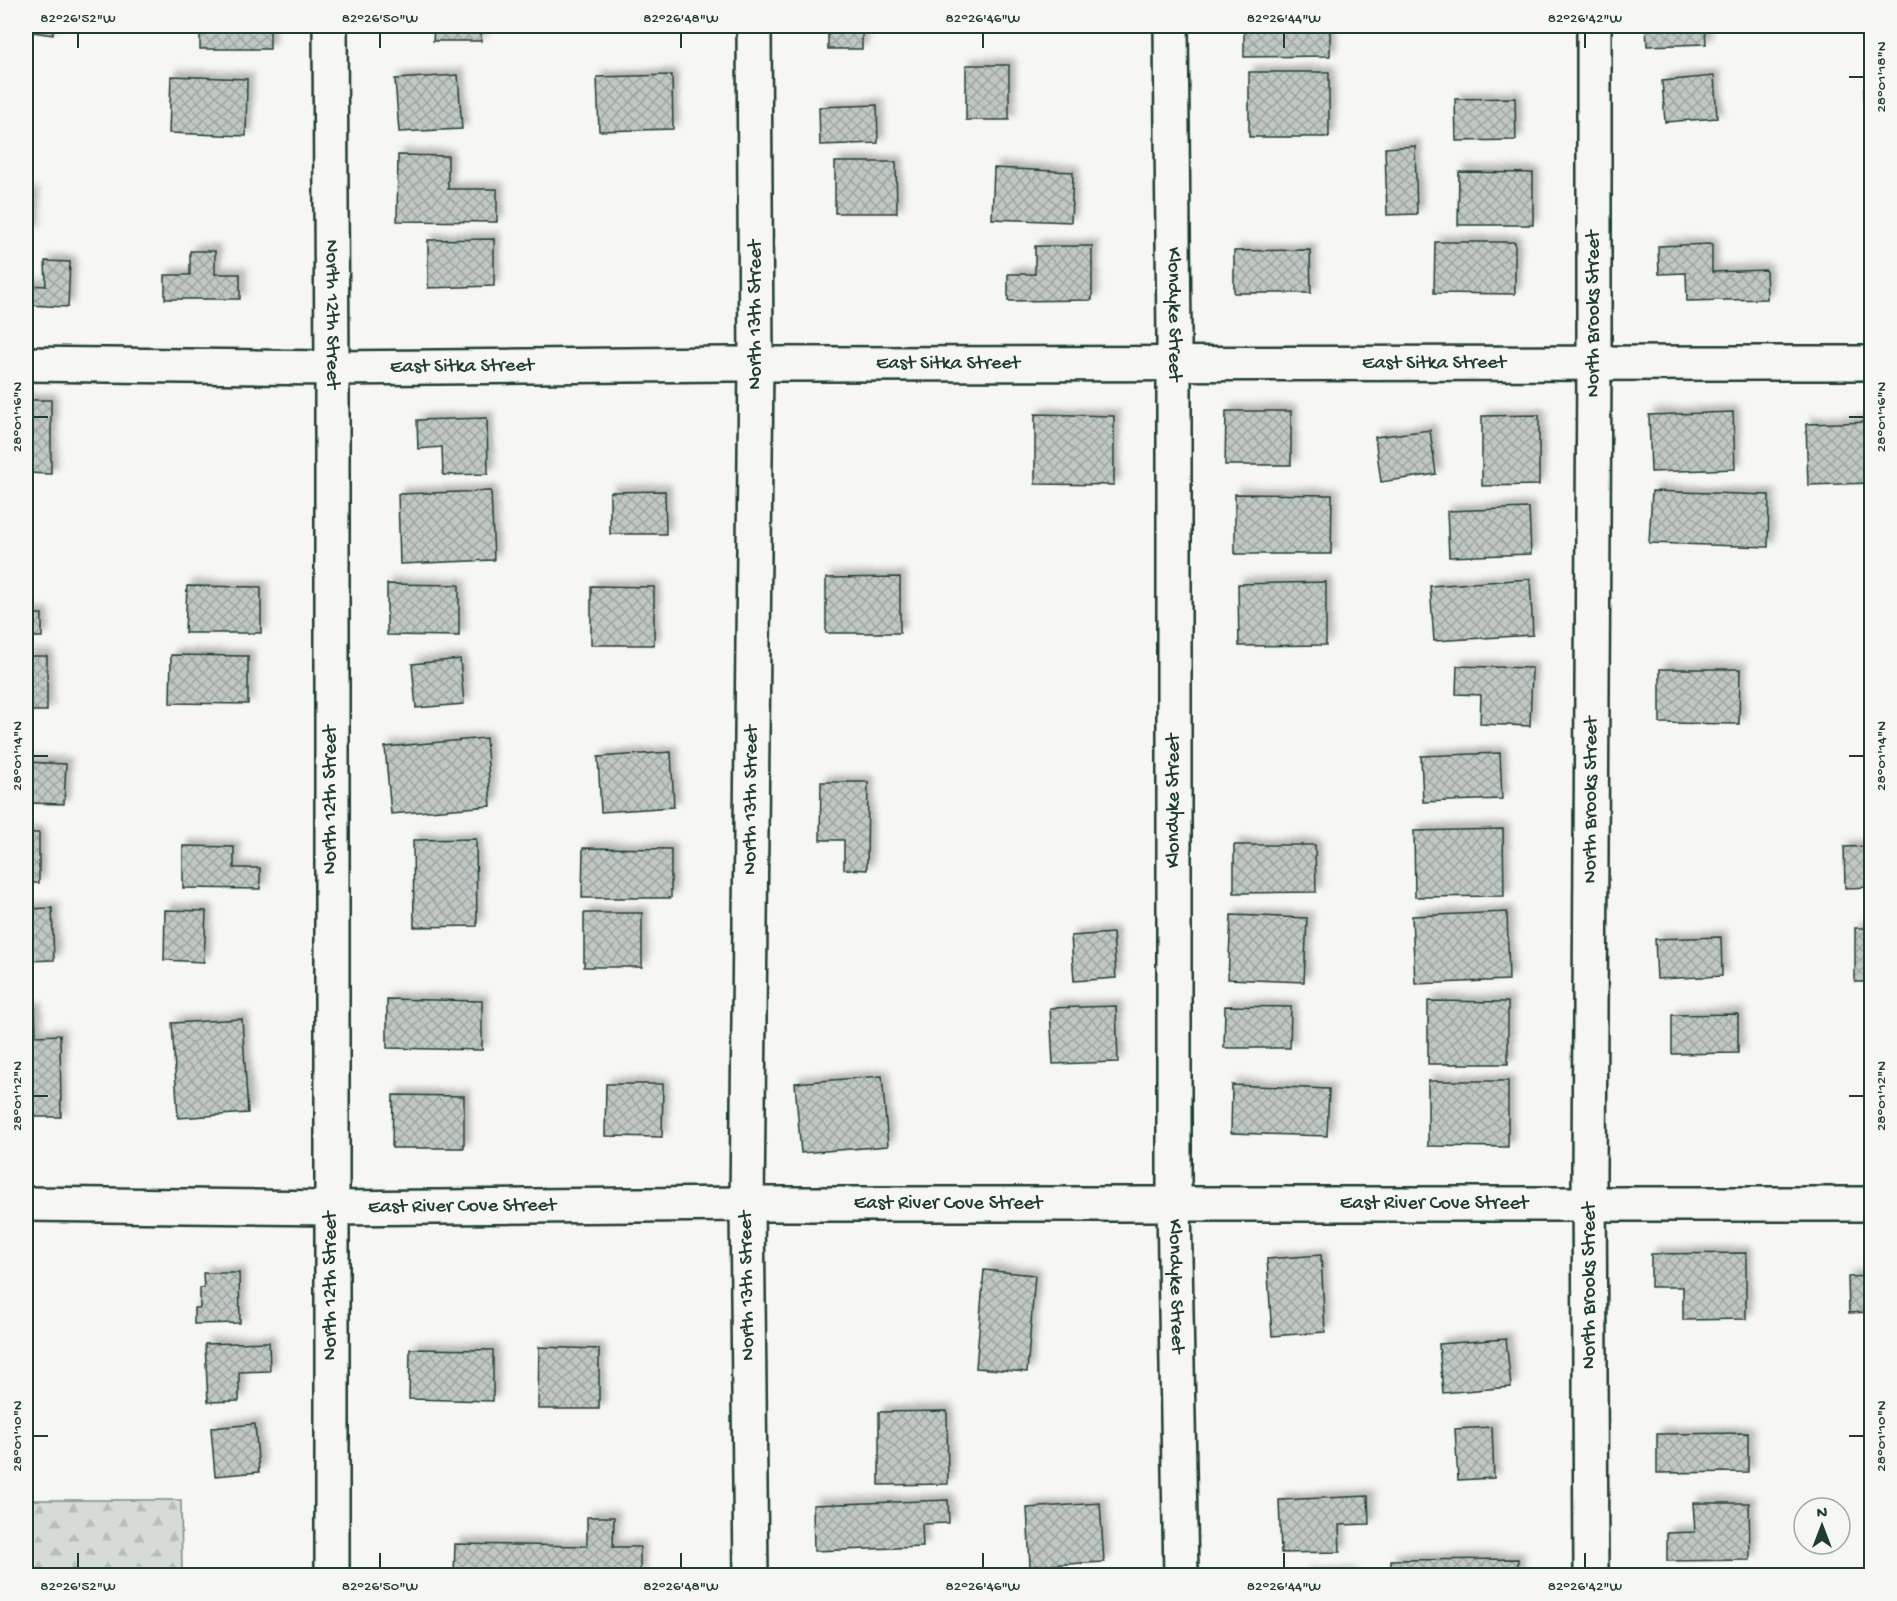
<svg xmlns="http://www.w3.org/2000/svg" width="1897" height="1601" font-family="'Gochi Hand',sans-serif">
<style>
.forest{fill:url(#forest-firs);stroke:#7a8c85;stroke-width:1.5}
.building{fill:url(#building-cross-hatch);stroke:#1f3d34;stroke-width:1.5;filter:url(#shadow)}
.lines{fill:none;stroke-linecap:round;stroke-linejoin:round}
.minor-casing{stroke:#1f3d34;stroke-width:38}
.minor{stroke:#f6f6f2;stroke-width:33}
.ticks{fill:none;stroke:#1f3d34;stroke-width:2}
.labels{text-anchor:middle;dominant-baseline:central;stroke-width:4.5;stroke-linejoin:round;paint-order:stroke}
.street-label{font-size:20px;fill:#1f3d34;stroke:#f6f6f2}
.neatline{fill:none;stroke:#1f3d34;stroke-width:2}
.ticks-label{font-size:15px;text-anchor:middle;fill:#1f3d34}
</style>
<defs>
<pattern id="forest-firs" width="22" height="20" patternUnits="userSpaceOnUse" patternTransform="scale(1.5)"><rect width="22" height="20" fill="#d6dbd6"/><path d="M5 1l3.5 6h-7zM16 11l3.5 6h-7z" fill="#b7bdb8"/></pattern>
<pattern id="building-cross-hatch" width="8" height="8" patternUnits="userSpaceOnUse" patternTransform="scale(1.5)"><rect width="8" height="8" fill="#c1c8c3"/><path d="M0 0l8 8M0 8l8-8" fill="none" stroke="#9ca49f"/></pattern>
<filter id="shadow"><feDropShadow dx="5.5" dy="-5.5" stdDeviation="3" flood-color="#0004"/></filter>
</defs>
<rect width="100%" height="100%" fill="#f6f6f2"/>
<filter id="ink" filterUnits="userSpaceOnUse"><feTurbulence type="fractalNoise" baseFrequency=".0167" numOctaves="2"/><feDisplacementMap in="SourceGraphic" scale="12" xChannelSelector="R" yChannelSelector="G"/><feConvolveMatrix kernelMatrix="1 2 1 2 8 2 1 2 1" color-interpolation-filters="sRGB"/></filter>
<g filter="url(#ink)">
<!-- forest -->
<polygon class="forest" points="26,1500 181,1500 182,1575 26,1575"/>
<!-- building -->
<g class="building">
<polygon points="26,26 54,26 53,35 26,31"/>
<rect x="200" y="26" width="70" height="23"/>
<polygon points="434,26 481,26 481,41 433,41"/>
<rect x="828" y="26" width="34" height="23"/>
<polygon points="1244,26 1330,26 1330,56 1244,57"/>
<polygon points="1646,26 1705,26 1706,44 1647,46"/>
<polygon points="1865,26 1872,26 1872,54 1864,54"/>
<rect x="966" y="65" width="43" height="55"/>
<rect x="1249" y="72" width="80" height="65"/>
<polygon points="458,75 462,129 399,132 395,79"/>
<polygon points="672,75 673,129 599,131 597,77"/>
<polygon points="171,76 247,79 246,136 169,133"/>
<polygon points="1714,76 1717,118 1665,122 1662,81"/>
<polygon points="1864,88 1872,88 1872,132 1865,132"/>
<polygon points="1515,98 1516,140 1456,141 1455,99"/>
<polygon points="877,105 878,143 820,145 819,107"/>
<polygon points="1415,146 1417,214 1387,215 1385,148"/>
<polygon points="398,155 448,156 448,189 497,189 497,222 397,221"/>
<polygon points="835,162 896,162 897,213 835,213"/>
<polygon points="994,168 1073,172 1071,222 992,219"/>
<polygon points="1459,172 1533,173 1533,225 1458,225"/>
<rect x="26" y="194" width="7" height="36"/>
<polygon points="494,239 494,286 428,288 428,240"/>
<polygon points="1435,242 1515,242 1515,294 1434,293"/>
<polygon points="1712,244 1712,272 1766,270 1767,299 1687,301 1686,273 1659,274 1658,246"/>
<polygon points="1035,246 1092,246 1092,300 1008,301 1008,274 1035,274"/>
<polygon points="1310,250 1311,293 1234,293 1234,251"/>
<polygon points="190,251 215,251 215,274 240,274 240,299 165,299 165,275 190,275"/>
<polygon points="45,261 70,262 68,307 26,305 26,285 46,286"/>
<polygon points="26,400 51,400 51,474 26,473"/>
<polygon points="1226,411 1291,411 1291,465 1225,465"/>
<polygon points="1733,412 1735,469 1651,472 1649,415"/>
<polygon points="1035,414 1114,416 1114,485 1035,484"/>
<polygon points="1539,415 1539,485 1482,486 1482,416"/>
<polygon points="487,418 488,474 443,475 442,447 418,449 417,420"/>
<polygon points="1872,422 1872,483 1808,485 1806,424"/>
<polygon points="1430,430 1436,474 1381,482 1375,437"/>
<polygon points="491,491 494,560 400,564 398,494"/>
<polygon points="665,491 666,534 610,534 610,492"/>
<polygon points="1652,491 1769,495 1768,547 1649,543"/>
<polygon points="1235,494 1332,495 1331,554 1235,554"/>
<polygon points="1529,508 1531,554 1449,557 1447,511"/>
<polygon points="900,577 900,633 826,633 826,578"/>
<polygon points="1530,579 1533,635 1434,641 1430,586"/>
<polygon points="1326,582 1326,645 1239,646 1238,584"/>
<polygon points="387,584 459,585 459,636 387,635"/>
<polygon points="187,586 261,587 261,633 185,633"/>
<polygon points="591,586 654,587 654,645 591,645"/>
<rect x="26" y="614" width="16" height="23"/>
<polygon points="171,655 248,656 248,704 170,703"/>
<rect x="26" y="656" width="21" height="55"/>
<polygon points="460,659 464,704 416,708 412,664"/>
<polygon points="1457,666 1532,668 1530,726 1480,724 1481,695 1456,694"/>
<polygon points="1660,669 1740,669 1739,724 1660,723"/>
<polygon points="486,738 491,806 391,814 385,747"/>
<polygon points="671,752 674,807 601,812 598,757"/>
<polygon points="1500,753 1502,799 1423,802 1421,756"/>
<polygon points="26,762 66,764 64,804 26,803"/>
<polygon points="821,782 868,782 867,870 844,869 844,840 820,840"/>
<polygon points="1503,829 1504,896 1415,897 1414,831"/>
<rect x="26" y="833" width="13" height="50"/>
<polygon points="476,839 477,926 414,927 413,840"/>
<polygon points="1234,845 1315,845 1316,892 1234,893"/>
<polygon points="183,846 234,847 234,868 260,868 260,889 183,888"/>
<polygon points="1872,846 1872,887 1845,888 1844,847"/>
<polygon points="583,848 671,849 671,898 582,898"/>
<polygon points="52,908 54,960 26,961 26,909"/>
<polygon points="165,910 206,911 204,962 164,960"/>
<polygon points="1507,912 1509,980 1415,984 1412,916"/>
<rect x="584" y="913" width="58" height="54"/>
<polygon points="1231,915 1307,918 1304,982 1228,979"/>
<rect x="1855" y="928" width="17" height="54"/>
<polygon points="1113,933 1116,978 1074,981 1071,936"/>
<polygon points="1721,937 1722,976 1657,979 1655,939"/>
<polygon points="387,999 482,1001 482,1050 387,1048"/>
<polygon points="1428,1001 1508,1002 1508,1064 1428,1064"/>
<polygon points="1116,1006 1118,1062 1053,1064 1050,1008"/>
<polygon points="1225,1006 1291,1007 1290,1048 1224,1048"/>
<polygon points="26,1008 35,1008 36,1036 60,1035 61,1117 26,1117"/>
<polygon points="1738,1014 1738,1053 1672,1054 1672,1015"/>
<polygon points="242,1019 248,1113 178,1118 172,1023"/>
<polygon points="882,1076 888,1146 801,1153 795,1083"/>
<polygon points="1428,1081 1508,1081 1508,1147 1428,1146"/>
<polygon points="606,1084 663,1084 662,1137 605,1136"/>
<polygon points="1232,1085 1329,1089 1327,1136 1231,1133"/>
<polygon points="393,1095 464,1096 464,1148 392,1148"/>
<polygon points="1746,1253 1746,1319 1683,1320 1683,1287 1651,1287 1651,1254"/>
<polygon points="1321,1255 1325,1332 1272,1336 1267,1259"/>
<polygon points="984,1270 1035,1275 1027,1372 976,1368"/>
<polygon points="203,1273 239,1273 240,1323 194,1324 194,1308 200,1308 200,1288 204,1288"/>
<polygon points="1872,1276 1872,1312 1849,1313 1848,1277"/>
<polygon points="1506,1339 1511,1387 1443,1393 1439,1344"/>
<polygon points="269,1342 270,1371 239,1372 239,1401 208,1402 205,1344"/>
<polygon points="539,1347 599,1349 599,1409 538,1409"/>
<polygon points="410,1349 493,1350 493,1401 409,1399"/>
<polygon points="947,1411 948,1484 879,1485 879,1412"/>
<polygon points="255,1424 259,1472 215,1476 211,1428"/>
<polygon points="1492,1427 1494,1478 1458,1480 1455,1429"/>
<polygon points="1748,1433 1748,1472 1657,1473 1657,1434"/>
<polygon points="1368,1496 1369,1524 1339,1525 1340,1552 1281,1553 1279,1500"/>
<polygon points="948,1500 949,1523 922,1524 923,1547 814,1551 813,1505"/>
<polygon points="1100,1503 1104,1562 1030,1566 1027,1508"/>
<polygon points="1693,1503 1749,1503 1750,1560 1667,1561 1667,1533 1695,1532"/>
<polygon points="587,1517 614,1517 613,1547 640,1547 640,1576 454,1576 455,1544 587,1546"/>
<polygon points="1518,1559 1518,1576 1391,1576 1391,1560"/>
<rect x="1303" y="1574" width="49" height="2"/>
</g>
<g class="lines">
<defs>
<g id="minor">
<path id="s1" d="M330 26 332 368V1576"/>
<path id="s2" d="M1171 26 1174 338V1205L1181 1576"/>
<path id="s3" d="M26 364 332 368 727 364 1872 363"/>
<path id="s4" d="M26 1204 331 1208 747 1204H1872"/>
<path id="s5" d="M751 1576 747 1204 756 364 754 26"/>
<path id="s6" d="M1591 1576 1589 1174 1594 363V26"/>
</g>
</defs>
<!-- minor casing -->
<use href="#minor" class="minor-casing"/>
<!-- minor -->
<use href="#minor" class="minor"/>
</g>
</g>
<!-- ticks -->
<path class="ticks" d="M78 33V48M380 33V48M681 33V48M983 33V48M1284 33V48M1585 33V48M1849 77H1864M33 417H48M1849 417H1864M33 756H48M1849 756H1864M33 1096H48M1849 1096H1864M33 1436H48M1849 1436H1864M78 1553V1568M380 1553V1568M681 1553V1568M983 1553V1568M1284 1553V1568M1585 1553V1568"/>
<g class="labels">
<!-- street labels -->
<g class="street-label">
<text stroke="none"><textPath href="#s1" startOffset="288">North 12th Street</textPath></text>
<text transform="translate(756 315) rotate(-90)">North 13th Street</text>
<text stroke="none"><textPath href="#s2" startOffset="288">Klondyke Street</textPath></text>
<text stroke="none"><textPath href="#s6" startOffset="1262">North Brooks Street</textPath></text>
<text stroke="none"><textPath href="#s3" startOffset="1408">East Sitka Street</textPath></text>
<text stroke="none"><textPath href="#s3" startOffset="922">East Sitka Street</textPath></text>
<text stroke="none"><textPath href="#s3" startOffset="436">East Sitka Street</textPath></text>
<text transform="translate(331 800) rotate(-90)">North 12th Street</text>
<text stroke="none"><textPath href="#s5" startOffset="776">North 13th Street</textPath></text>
<text transform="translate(1174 801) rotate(-90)">Klondyke Street</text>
<text stroke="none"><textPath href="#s6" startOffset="776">North Brooks Street</textPath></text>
<text stroke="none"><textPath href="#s4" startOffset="922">East River Cove Street</textPath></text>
<text stroke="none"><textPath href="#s4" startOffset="1408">East River Cove Street</textPath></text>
<text stroke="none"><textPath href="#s4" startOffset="436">East River Cove Street</textPath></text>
<text transform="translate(331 1286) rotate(-90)">North 12th Street</text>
<text transform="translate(748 1286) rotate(-91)">North 13th Street</text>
<text transform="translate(1590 1286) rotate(-90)">North Brooks Street</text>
<text stroke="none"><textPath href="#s2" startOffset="1260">Klondyke Street</textPath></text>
</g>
</g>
<!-- margin -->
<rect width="1897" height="1601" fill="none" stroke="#f6f6f2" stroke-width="66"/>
<!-- north arrow -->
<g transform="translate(1822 1526)"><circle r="28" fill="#f6f6f2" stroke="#a0aca6" stroke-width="1.5"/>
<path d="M0-4.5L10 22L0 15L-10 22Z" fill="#1f3d34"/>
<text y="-9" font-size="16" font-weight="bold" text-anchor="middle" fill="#1f3d34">N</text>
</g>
<rect x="33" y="33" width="1831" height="1535" class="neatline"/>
<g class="ticks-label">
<text x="78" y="22">82°26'52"W</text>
<text x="380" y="22">82°26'50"W</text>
<text x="681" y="22">82°26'48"W</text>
<text x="983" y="22">82°26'46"W</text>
<text x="1284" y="22">82°26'44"W</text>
<text x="1585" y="22">82°26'42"W</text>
<text transform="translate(1880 77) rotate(-90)" y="5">28°01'18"N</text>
<text transform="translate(16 417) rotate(-90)" y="5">28°01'16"N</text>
<text transform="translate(1880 417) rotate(-90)" y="5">28°01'16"N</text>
<text transform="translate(16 756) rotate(-90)" y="5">28°01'14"N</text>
<text transform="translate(1880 756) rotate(-90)" y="5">28°01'14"N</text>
<text transform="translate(16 1096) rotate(-90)" y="5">28°01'12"N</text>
<text transform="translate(1880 1096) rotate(-90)" y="5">28°01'12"N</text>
<text transform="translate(16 1436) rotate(-90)" y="5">28°01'10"N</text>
<text transform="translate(1880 1436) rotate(-90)" y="5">28°01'10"N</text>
<text x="78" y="1590">82°26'52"W</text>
<text x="380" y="1590">82°26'50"W</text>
<text x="681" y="1590">82°26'48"W</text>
<text x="983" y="1590">82°26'46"W</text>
<text x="1284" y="1590">82°26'44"W</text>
<text x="1585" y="1590">82°26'42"W</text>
</g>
</svg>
